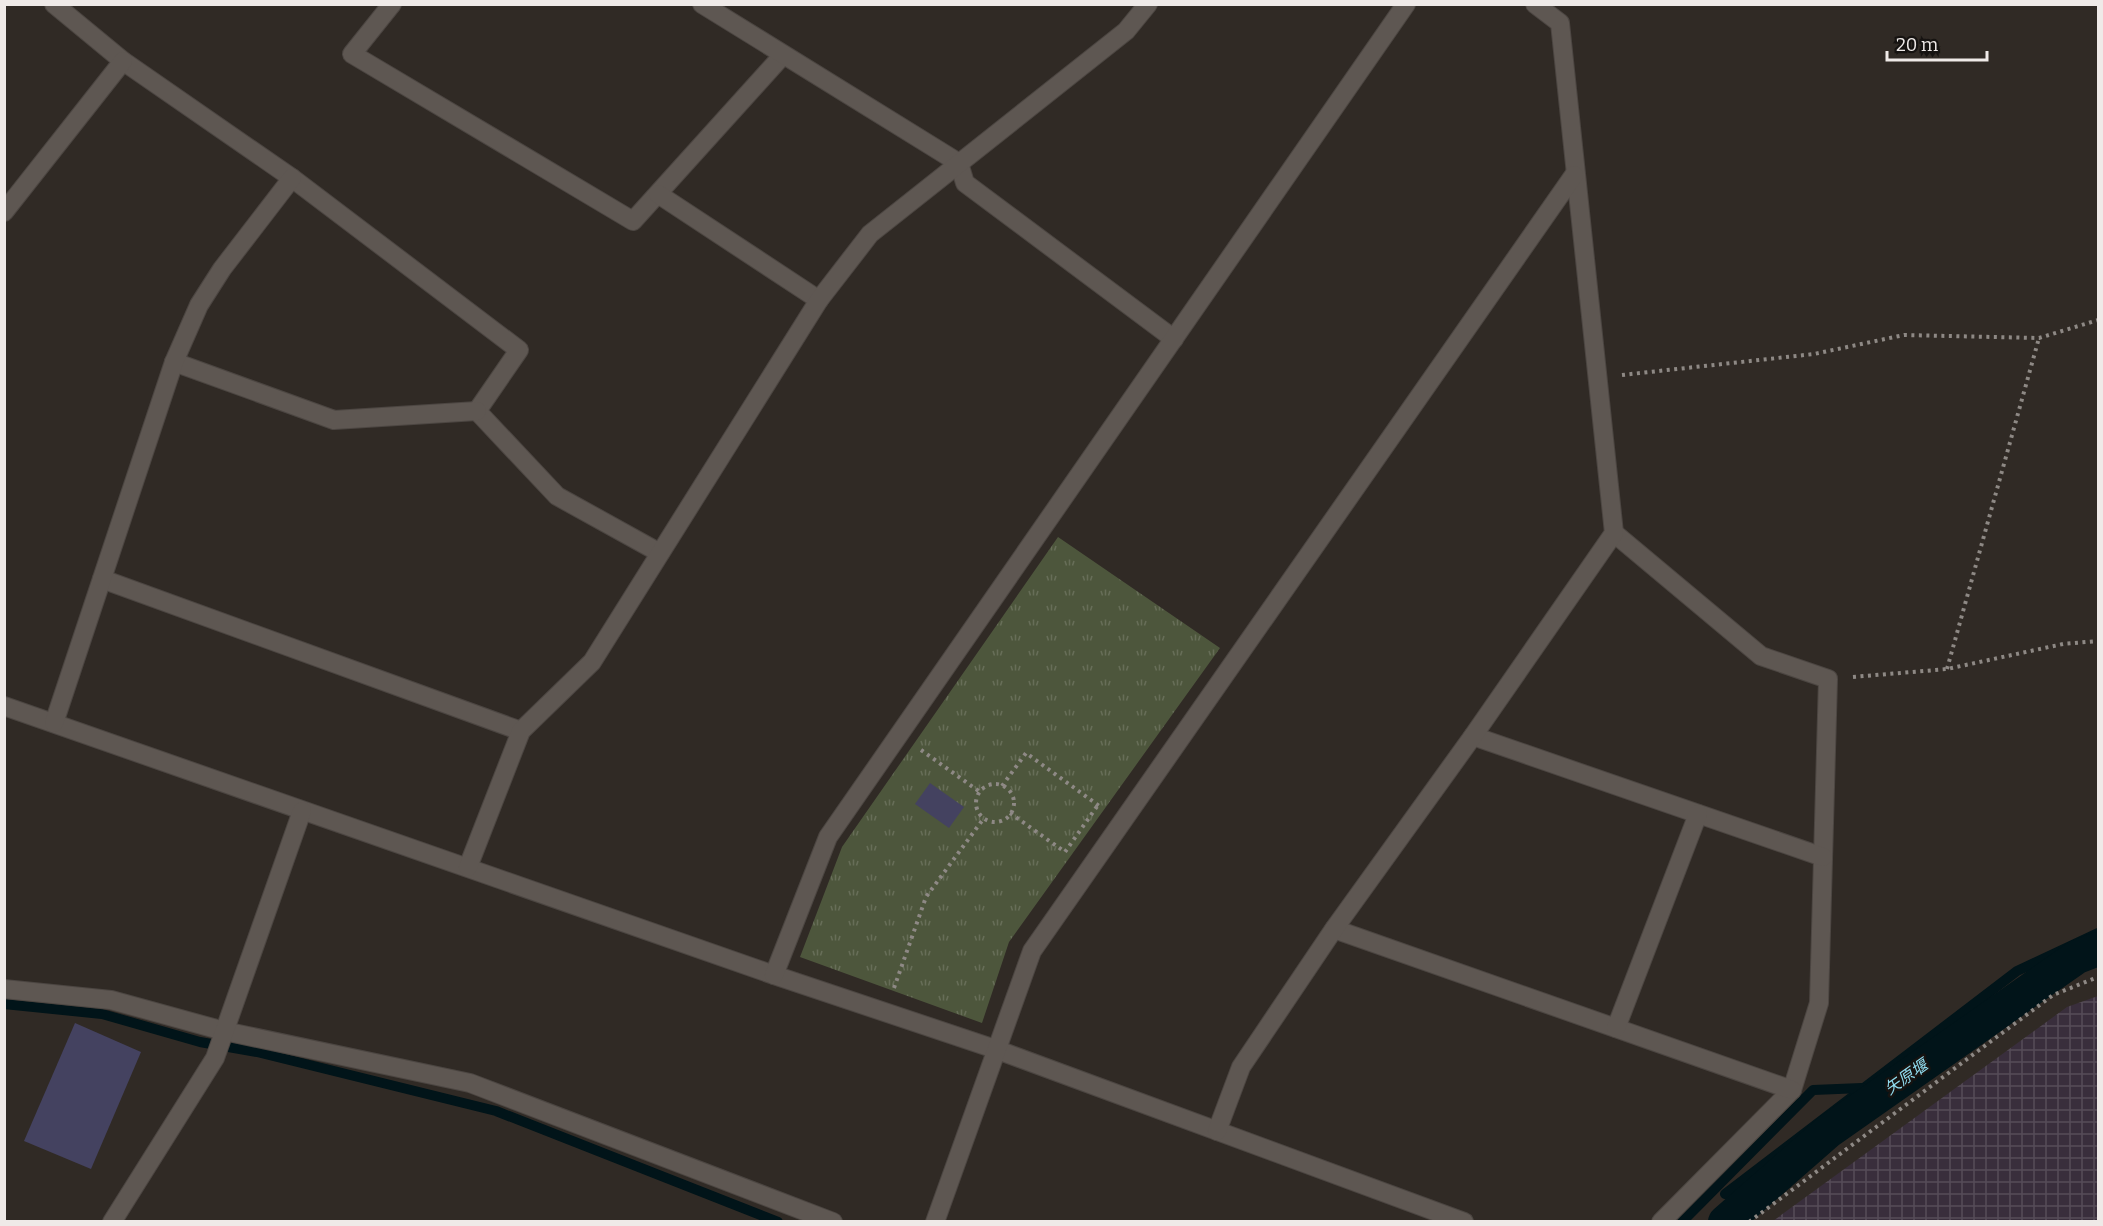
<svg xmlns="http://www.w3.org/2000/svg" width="2103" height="1226" font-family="Bitter,'Noto Sans JP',serif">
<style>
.industrial{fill:url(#industrial-grid)}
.park{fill:url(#park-tufts)}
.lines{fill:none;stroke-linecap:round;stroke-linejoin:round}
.stream{stroke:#011419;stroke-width:10}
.canal{stroke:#011419;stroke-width:34}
.building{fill:#444260}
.minor-casing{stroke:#4c4642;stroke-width:20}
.path{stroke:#8e8985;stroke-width:4;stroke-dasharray:3 4.5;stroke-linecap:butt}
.minor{stroke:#5e5752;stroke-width:18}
.labels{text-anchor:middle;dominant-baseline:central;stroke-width:5;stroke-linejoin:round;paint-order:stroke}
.water-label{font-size:16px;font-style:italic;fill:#91ddf0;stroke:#161311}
</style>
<defs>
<pattern id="industrial-grid" width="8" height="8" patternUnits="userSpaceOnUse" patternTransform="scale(1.5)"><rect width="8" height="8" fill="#392e3c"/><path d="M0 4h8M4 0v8" fill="none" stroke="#564c58"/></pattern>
<pattern id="park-tufts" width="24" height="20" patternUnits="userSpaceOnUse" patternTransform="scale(1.5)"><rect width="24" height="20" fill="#4d563c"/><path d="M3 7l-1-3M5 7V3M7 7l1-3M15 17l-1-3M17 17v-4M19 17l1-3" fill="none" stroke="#676e58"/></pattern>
</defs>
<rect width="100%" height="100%" fill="#302a25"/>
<!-- industrial -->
<polygon class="industrial" points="2098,996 2098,1221 1773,1221 2067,1007"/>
<!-- park -->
<polygon class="park" points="1058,537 1220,648 1009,942 982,1023 800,957 842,847"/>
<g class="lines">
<!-- stream -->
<g class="stream">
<polyline points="4,1004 102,1014 200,1042 257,1052 496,1111 778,1222"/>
<polyline points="1725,1194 2017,971 2098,933"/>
<polyline points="1682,1222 1813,1090 1862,1088"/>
</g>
<!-- canal -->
<polyline class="canal" points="1725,1222 1829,1131 2077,957 2098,949"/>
</g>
<!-- building -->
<g class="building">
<polygon points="930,783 964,807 949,828 915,804"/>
<polygon points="75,1023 141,1052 91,1169 24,1141"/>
</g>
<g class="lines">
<defs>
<g id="minor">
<polyline points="54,4 123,61 292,178 519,350 477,411 557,496 660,553"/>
<polyline points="392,4 352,54 633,221 783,55"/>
<polyline points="702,4 959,163 965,183 1174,339"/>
<polyline points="658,194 819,300"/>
<polyline points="4,212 123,61"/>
<polyline points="174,362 334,420 477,411"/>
<polyline points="1614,533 1761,656 1828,679 1819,1003 1792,1090 1661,1222"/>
<polyline points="102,579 521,731"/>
<polyline points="4,706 774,975 995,1049 1464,1222"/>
<polyline points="54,723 174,362 199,305 222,269 292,178"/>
<polyline points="1473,736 1823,857"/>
<polyline points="468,867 521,731 592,662 819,300 870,234 1126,31 1148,4"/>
<polyline points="1334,929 1792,1090"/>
<polyline points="774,975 828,837 1406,4"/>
<polyline points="4,989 111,1000 224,1031 470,1083 833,1222"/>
<polyline points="1616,1028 1698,814"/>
<polyline points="1217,1131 1241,1067 1334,929 1473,736 1614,533 1560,23 1535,4"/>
<polyline points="112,1222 215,1058 302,811"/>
<polyline points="935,1222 1032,951 1574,175"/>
</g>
</defs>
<!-- minor casing -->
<use href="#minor" class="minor-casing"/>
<!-- path -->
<g class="path">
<polyline points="1622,375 1814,354 1904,335 2039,338 2098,320"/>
<polyline points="1947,669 2039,338"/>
<polyline points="1853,677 1947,669 2063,644 2098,641"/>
<polyline points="921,750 980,792"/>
<circle cx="995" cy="803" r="19"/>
<polyline points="1002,786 1026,753 1102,808"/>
<polyline points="1010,813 1065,852 1098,805"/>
<polyline points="894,988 926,897 984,818"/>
<polyline points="1749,1222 2053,995 2098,977"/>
</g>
<!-- minor -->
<use href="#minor" class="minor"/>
</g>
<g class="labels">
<!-- water labels -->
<g class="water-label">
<text transform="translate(1906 1077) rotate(-35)">矢原堰</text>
</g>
</g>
<!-- border -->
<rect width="2103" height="1226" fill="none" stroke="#efeae8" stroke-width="12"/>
<!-- scale -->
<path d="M1887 51v9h100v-9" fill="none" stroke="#efeae8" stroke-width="3"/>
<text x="1896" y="51" font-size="18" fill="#efeae8" stroke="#161311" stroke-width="4.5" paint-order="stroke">20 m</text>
</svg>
